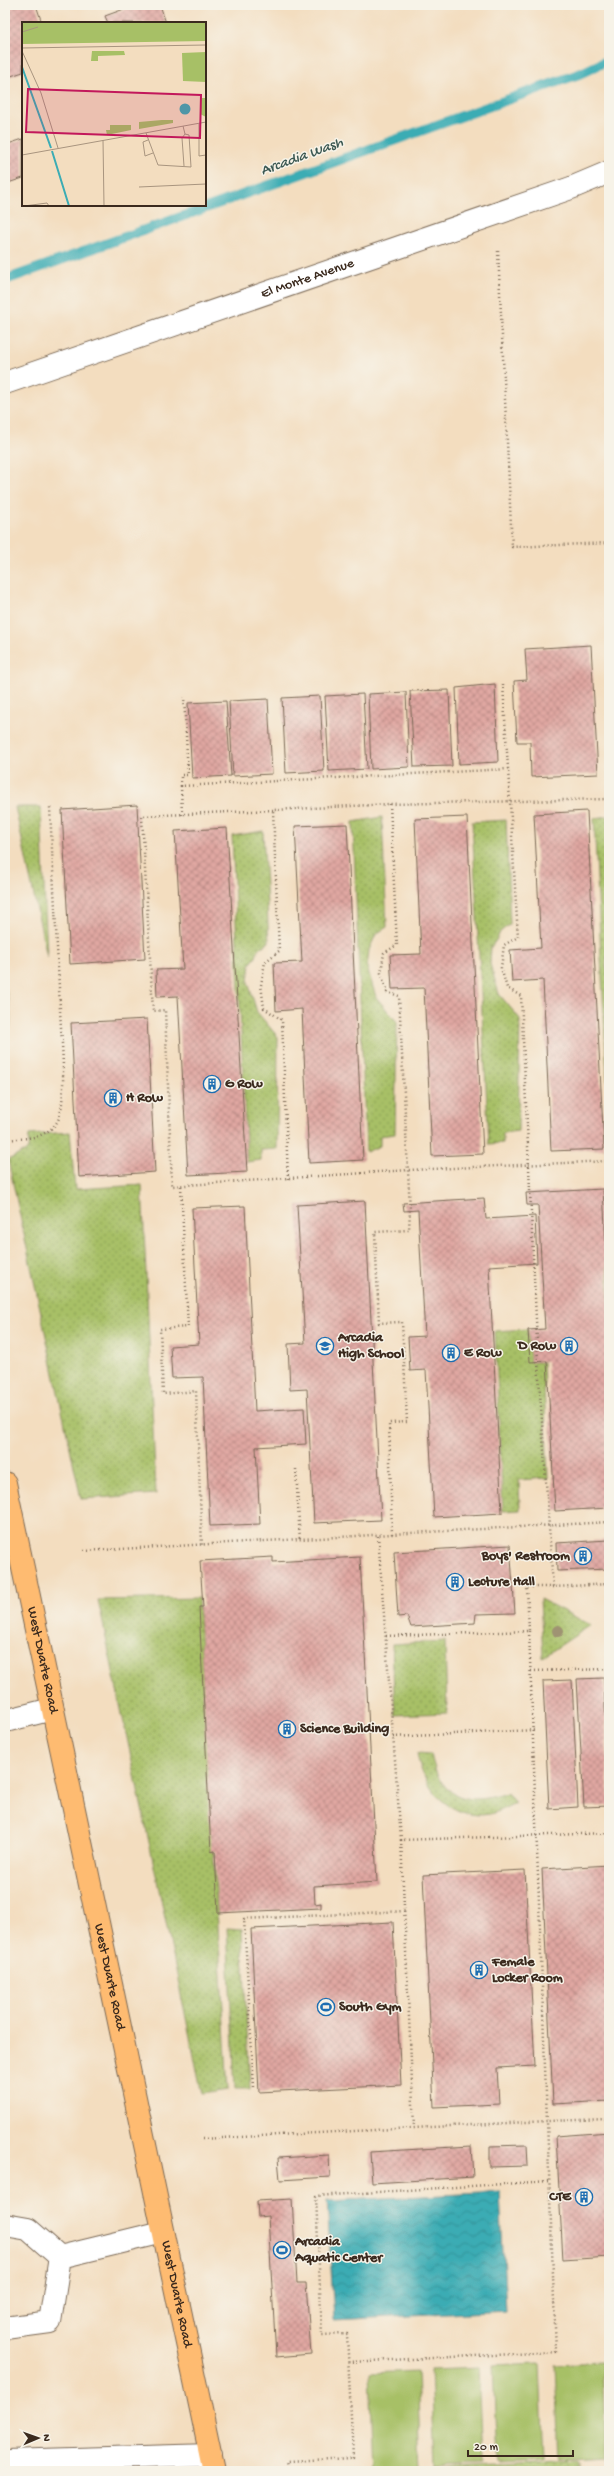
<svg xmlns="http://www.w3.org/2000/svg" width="614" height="2476" font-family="'Gochi Hand',sans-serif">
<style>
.grass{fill:url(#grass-dots);stroke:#717542}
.park{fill:#a7c066;stroke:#717542}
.water{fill:url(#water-waves);stroke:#3b6b69}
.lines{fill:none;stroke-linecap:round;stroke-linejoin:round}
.stream{stroke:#3bacb4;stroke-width:10}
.building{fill:url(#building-cross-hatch)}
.minor-casing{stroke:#7b6956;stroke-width:24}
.major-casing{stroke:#7b6956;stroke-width:24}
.path{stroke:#7b6956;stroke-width:2.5;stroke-dasharray:1 3;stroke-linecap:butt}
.minor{stroke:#fff;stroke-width:22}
.major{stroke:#febb71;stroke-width:22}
.tree{fill:#9f9373}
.labels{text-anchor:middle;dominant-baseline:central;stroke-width:3;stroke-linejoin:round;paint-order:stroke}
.street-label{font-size:14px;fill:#3b2a1e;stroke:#f7f3e8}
.poi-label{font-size:14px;font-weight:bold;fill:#3b2a1e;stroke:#f7f3e8;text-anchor:start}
.water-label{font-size:15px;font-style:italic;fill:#3b5852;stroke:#f7f3e8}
.inset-river{fill:none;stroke:#3bacb4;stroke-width:2}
.inset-road{fill:none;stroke:#a9957f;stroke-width:1}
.view{fill:#c2185b;fill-opacity:0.15;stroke:#c2185b;stroke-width:2}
.inset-edge{fill:none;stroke:#3b2a1e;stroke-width:2}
</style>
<defs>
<pattern id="grass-dots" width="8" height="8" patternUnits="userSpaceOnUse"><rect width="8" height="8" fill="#a7c066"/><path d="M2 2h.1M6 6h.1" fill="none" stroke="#899c53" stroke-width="1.8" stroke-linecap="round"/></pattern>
<pattern id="water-waves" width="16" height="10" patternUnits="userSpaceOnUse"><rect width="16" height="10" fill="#3bacb4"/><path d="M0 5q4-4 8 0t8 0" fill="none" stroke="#338c92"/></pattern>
<pattern id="building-cross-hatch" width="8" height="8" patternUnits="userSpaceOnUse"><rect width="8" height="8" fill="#e0a7a2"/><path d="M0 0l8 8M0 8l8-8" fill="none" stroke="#b78883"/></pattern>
</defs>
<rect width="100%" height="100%" fill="#f7f3e8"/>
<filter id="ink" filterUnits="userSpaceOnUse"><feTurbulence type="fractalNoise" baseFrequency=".025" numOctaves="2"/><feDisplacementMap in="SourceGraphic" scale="8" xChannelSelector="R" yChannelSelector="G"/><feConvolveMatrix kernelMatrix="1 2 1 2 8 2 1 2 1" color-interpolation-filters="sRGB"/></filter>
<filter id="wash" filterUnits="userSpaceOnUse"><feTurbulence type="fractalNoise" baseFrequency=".012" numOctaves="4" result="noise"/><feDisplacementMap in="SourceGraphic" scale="16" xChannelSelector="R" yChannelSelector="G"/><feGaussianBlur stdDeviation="0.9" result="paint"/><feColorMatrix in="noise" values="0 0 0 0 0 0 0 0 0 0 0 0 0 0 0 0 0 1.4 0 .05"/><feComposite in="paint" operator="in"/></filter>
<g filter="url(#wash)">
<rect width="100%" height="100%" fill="#f3ddbf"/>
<!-- grass -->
<g class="grass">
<polygon points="15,807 41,807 47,957"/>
<polygon points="609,816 609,946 606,965 609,978 609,1115 594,818"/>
<polygon points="382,817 387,927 376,934 369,950 367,967 376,997 397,1022 395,1134 380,1136 380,1146 366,1152 353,822"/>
<polygon points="506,820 510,924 500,932 497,939 491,947 490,964 499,994 520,1019 518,1131 503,1133 503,1143 489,1144 472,822"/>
<polygon points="263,831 269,942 258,949 256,957 250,964 248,982 257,1012 278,1037 277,1149 261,1150 261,1160 247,1162 232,836"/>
<path d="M5 986C9 1005 15 1024 5 1041Z"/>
<polygon points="70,1132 75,1189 142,1185 156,1494 81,1499 8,1160 28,1150 29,1135"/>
<polygon points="609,1191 609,1336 597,1193"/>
<polygon points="528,1329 530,1362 543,1362 548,1478 519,1480 520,1510 503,1511 495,1331"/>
<polygon points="198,1598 228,2090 202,2094 98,1600"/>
<polygon points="540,1599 591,1625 543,1657"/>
<polygon points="445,1641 447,1713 395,1715 392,1644"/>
<path d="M417 1753 431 1754C440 1799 467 1806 507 1793L515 1803C507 1807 498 1812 490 1814 451 1821 422 1788 417 1753Z"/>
<polygon points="227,1928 242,1929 250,2089 235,2089"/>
<polygon points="581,2462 581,2471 386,2471"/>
</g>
<!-- park -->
<g class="park">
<polygon points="602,2362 606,2458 559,2461 555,2364"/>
<polygon points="540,2364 544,2461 497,2463 493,2366"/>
<polygon points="479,2367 483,2464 435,2466 431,2369"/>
<polygon points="417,2371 421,2468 374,2470 370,2373"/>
</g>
<!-- water -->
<polygon class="water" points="500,2192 506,2311 334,2320 327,2201"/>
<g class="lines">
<!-- stream -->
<polyline class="stream" points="5,280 579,74 609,60"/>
</g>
<g id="blocks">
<!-- building -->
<g class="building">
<polygon points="5,5 36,5 42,23 23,23 23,72 5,78"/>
<polygon points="135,5 160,5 166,23 108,23 105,16"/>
<polygon points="23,139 23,178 5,184 5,145"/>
<polygon points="591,645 598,774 531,777 530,742 517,742 514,681 527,680 525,649"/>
<polygon points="495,684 498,762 459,764 456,688"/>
<polygon points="449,690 452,766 414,767 410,691"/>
<polygon points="406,692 409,767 371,769 368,694"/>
<polygon points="363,694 367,769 329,771 325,696"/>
<polygon points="320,696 324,771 286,773 282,698"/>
<polygon points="268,699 272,774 233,776 229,701"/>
<polygon points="226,701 231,776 192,778 188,703"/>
<polygon points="137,805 145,959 70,964 62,810"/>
<polygon points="587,811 604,1149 551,1151 543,980 512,982 510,950 541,948 534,814"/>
<polygon points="467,817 483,1154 432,1156 424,988 392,989 390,955 421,954 415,819"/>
<polygon points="347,824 363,1160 309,1163 302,1009 276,1011 274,963 302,962 295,826"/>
<polygon points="227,828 247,1172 188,1175 178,996 157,997 156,970 183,969 175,831"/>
<polygon points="147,1019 155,1172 79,1177 71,1023"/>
<polygon points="603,1189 609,1303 609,1508 555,1511 547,1361 530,1362 528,1330 545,1329 538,1205 527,1205 526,1193"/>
<polygon points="484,1198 486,1219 535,1216 537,1263 489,1266 502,1513 434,1517 426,1370 410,1371 408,1337 425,1336 418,1210 404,1211 403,1203"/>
<polygon points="365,1201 381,1520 314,1523 307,1389 290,1390 288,1344 305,1343 297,1205"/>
<polygon points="245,1206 255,1411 304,1408 306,1444 256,1447 260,1524 210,1526 203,1377 172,1378 170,1346 199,1344 192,1208"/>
<polygon points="609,1540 609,1569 557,1571 556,1543"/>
<polygon points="510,1545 515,1613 476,1614 475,1623 411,1627 407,1616 398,1617 394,1552"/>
<polygon points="273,1557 273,1562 360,1557 377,1882 314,1886 315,1904 321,1903 321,1908 218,1913 215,1851 211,1852 199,1607 203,1607 200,1561"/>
<polygon points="604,1678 609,1806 584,1807 577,1679"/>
<polygon points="572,1680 578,1807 549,1809 543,1681"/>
<polygon points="609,1865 609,2101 553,2104 542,1869"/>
<polygon points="525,1870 535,2066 497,2068 499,2104 434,2107 423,1875"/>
<polygon points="393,1922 401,2085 259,2092 251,1929"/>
<polygon points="609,2132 609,2257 563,2260 556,2136"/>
<polygon points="527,2145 528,2166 490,2167 490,2146"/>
<polygon points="471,2146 473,2177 372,2183 370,2152"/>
<polygon points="329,2155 330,2177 280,2180 278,2158"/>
<polygon points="292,2199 297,2283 306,2283 311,2354 276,2357 268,2216 258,2217 257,2201"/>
</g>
</g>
</g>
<g filter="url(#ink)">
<use href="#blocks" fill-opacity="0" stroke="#7b6956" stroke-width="1"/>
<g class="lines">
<defs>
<g id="minor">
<path id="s1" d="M5 383 571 188 609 172"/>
<polyline points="5,1721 52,1709"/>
<polyline points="5,2225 28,2229 60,2257"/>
<polyline points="5,2328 50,2322 60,2257 163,2232"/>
<polyline points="5,2461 211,2455"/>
</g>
<g id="major">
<path id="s2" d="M5 1483 214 2471"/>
</g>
</defs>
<!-- minor casing -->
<use href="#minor" class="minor-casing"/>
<!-- major casing -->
<use href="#major" class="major-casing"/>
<!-- path -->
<g class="path">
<polyline points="498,251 512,547 609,543"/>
<polyline points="503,684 518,937 504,945 501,968 507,988 521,996 538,1362 553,1587 609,1584"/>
<polyline points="181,786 181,775 188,775 184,697"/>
<polyline points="390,804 397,945 384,953 381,973 387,992 399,996 410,1210 409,1230 375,1232 379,1323 402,1322 407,1422 389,1423 392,1535"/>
<polyline points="273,810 142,816 153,1011 165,1010 172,1186 408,1170 609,1161"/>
<polyline points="182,815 181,786 508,769"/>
<path d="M5 1140C24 1138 45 1140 57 1122 68 1105 61 1033 60 1010 57 942 53 875 50 807"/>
<polyline points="288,1179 282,1020 264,1008 261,985 265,962 279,951 273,810 390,804 609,799"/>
<polyline points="181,1186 188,1327 160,1329 163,1394 196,1391 202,1546"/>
<polyline points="296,1469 300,1541"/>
<polyline points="378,1536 401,1840 609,1833"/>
<polyline points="84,1551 609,1522"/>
<polyline points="608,1584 609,1598"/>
<polyline points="529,1631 547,2121 609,2119"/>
<polyline points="386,1636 529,1631 527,1587 553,1587"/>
<polyline points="531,1671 609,1669"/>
<polyline points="393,1737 534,1730"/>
<polyline points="401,1840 414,2127"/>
<polyline points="254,2087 244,1919 405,1911"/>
<polyline points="202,2139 547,2121 556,2352 349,2362"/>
<polyline points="289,2471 287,2461 353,2458 347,2334 322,2335 316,2196 549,2181"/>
</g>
<!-- minor -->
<use href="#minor" class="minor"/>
<!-- major -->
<use href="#major" class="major"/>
</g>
<!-- trees -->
<circle class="tree" cx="558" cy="1631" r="6"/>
</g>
<!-- icons -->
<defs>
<symbol id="building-ring" viewBox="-11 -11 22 22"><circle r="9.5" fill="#f7f3e8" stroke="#1f6fb2" stroke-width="1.5"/><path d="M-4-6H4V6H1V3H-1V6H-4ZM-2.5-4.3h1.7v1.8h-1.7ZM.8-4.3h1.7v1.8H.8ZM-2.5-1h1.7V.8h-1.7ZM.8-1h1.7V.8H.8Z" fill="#1f6fb2"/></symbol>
<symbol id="school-ring" viewBox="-11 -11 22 22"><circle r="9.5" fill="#f7f3e8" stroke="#1f6fb2" stroke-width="1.5"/><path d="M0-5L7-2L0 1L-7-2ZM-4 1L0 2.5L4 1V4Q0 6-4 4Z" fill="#1f6fb2"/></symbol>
<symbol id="stadium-ring" viewBox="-11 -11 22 22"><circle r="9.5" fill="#f7f3e8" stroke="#1f6fb2" stroke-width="1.5"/><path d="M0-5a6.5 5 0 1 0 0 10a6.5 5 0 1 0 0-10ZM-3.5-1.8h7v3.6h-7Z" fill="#1f6fb2"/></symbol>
</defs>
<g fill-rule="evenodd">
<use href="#building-ring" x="202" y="1074" width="20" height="20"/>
<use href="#building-ring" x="103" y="1088" width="20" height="20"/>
<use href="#school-ring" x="315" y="1336" width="20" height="20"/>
<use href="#building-ring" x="559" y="1336" width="20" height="20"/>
<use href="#building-ring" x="441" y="1343" width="20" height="20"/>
<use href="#building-ring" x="573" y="1546" width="20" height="20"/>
<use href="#building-ring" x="445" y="1572" width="20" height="20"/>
<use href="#building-ring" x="277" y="1719" width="20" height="20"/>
<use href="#building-ring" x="469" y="1960" width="20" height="20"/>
<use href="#stadium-ring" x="316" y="1997" width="20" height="20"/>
<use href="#building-ring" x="574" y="2187" width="20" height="20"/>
<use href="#stadium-ring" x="272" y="2240" width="20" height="20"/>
</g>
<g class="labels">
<!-- street labels -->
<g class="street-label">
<text stroke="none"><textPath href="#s1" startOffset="320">El Monte Avenue</textPath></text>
<text stroke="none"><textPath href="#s2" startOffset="181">West Duarte Road</textPath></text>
<text stroke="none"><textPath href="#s2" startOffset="505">West Duarte Road</textPath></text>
<text stroke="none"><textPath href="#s2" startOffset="829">West Duarte Road</textPath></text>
</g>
<!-- poi labels -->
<g class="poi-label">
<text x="225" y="1084">G Row</text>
<text x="126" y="1098">H Row</text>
<text x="338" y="1338">Arcadia<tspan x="338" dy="16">High School</tspan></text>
<text x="556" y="1346" text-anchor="end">D Row</text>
<text x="464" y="1353">E Row</text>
<text x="570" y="1556" text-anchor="end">Boys' Restroom</text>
<text x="468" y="1582">Lecture Hall</text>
<text x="300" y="1729">Science Building</text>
<text x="492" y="1962">Female<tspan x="492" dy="16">Locker Room</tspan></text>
<text x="339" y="2007">South Gym</text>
<text x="571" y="2197" text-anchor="end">CTE</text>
<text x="295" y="2242">Arcadia<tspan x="295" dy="16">Aquatic Center</tspan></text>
</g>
<!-- water labels -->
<g class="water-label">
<text transform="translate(302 157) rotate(-20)">Arcadia Wash</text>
</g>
</g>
<!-- overview -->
<g transform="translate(22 22)">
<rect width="184" height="184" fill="#f3ddbf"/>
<path d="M0 0H184V19L0 22ZM70 29H102L103 33 76 34V39H69ZM178 76H184V95L178 92ZM140 98H151V101L117 107V100ZM88 103H109V108L85 113 84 108H88Z" fill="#a7c066"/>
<path d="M184 30V60L161 59 160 31Z" fill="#a7c066"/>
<path d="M157.5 87a5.5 5.5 0 1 1 11 0a5.5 5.5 0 1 1-11 0Z" fill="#3bacb4"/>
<path class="inset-river" d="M0 45 29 126M30 129 47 184"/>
<path class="inset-road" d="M0 10 16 5M0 26 184 23M0 29 19 71 36 126M177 102V134L184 133M124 111 136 143 169 145 167 113 163 112 161 104M81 118 82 184M126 118 121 120 123 134 131 131M0 133 184 100M162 144 160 116 163 112M117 165 184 162M2 184 25 181 27 184"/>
<path class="view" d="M6 67 179 73 178 116 4 110Z"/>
<rect width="184" height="184" class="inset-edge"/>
</g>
<!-- margin -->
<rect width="614" height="2476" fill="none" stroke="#f7f3e8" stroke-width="20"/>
<!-- north arrow -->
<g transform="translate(38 2438) rotate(88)" stroke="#f7f3e8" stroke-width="3" paint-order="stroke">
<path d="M0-3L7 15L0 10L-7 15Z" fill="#3b2a1e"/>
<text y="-6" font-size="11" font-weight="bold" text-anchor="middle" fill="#3b2a1e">N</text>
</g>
<!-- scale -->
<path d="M468 2450v6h105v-6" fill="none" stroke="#3b2a1e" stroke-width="2"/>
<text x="474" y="2450" font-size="12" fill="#3b2a1e" stroke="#f7f3e8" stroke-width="3" paint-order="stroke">20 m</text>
</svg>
